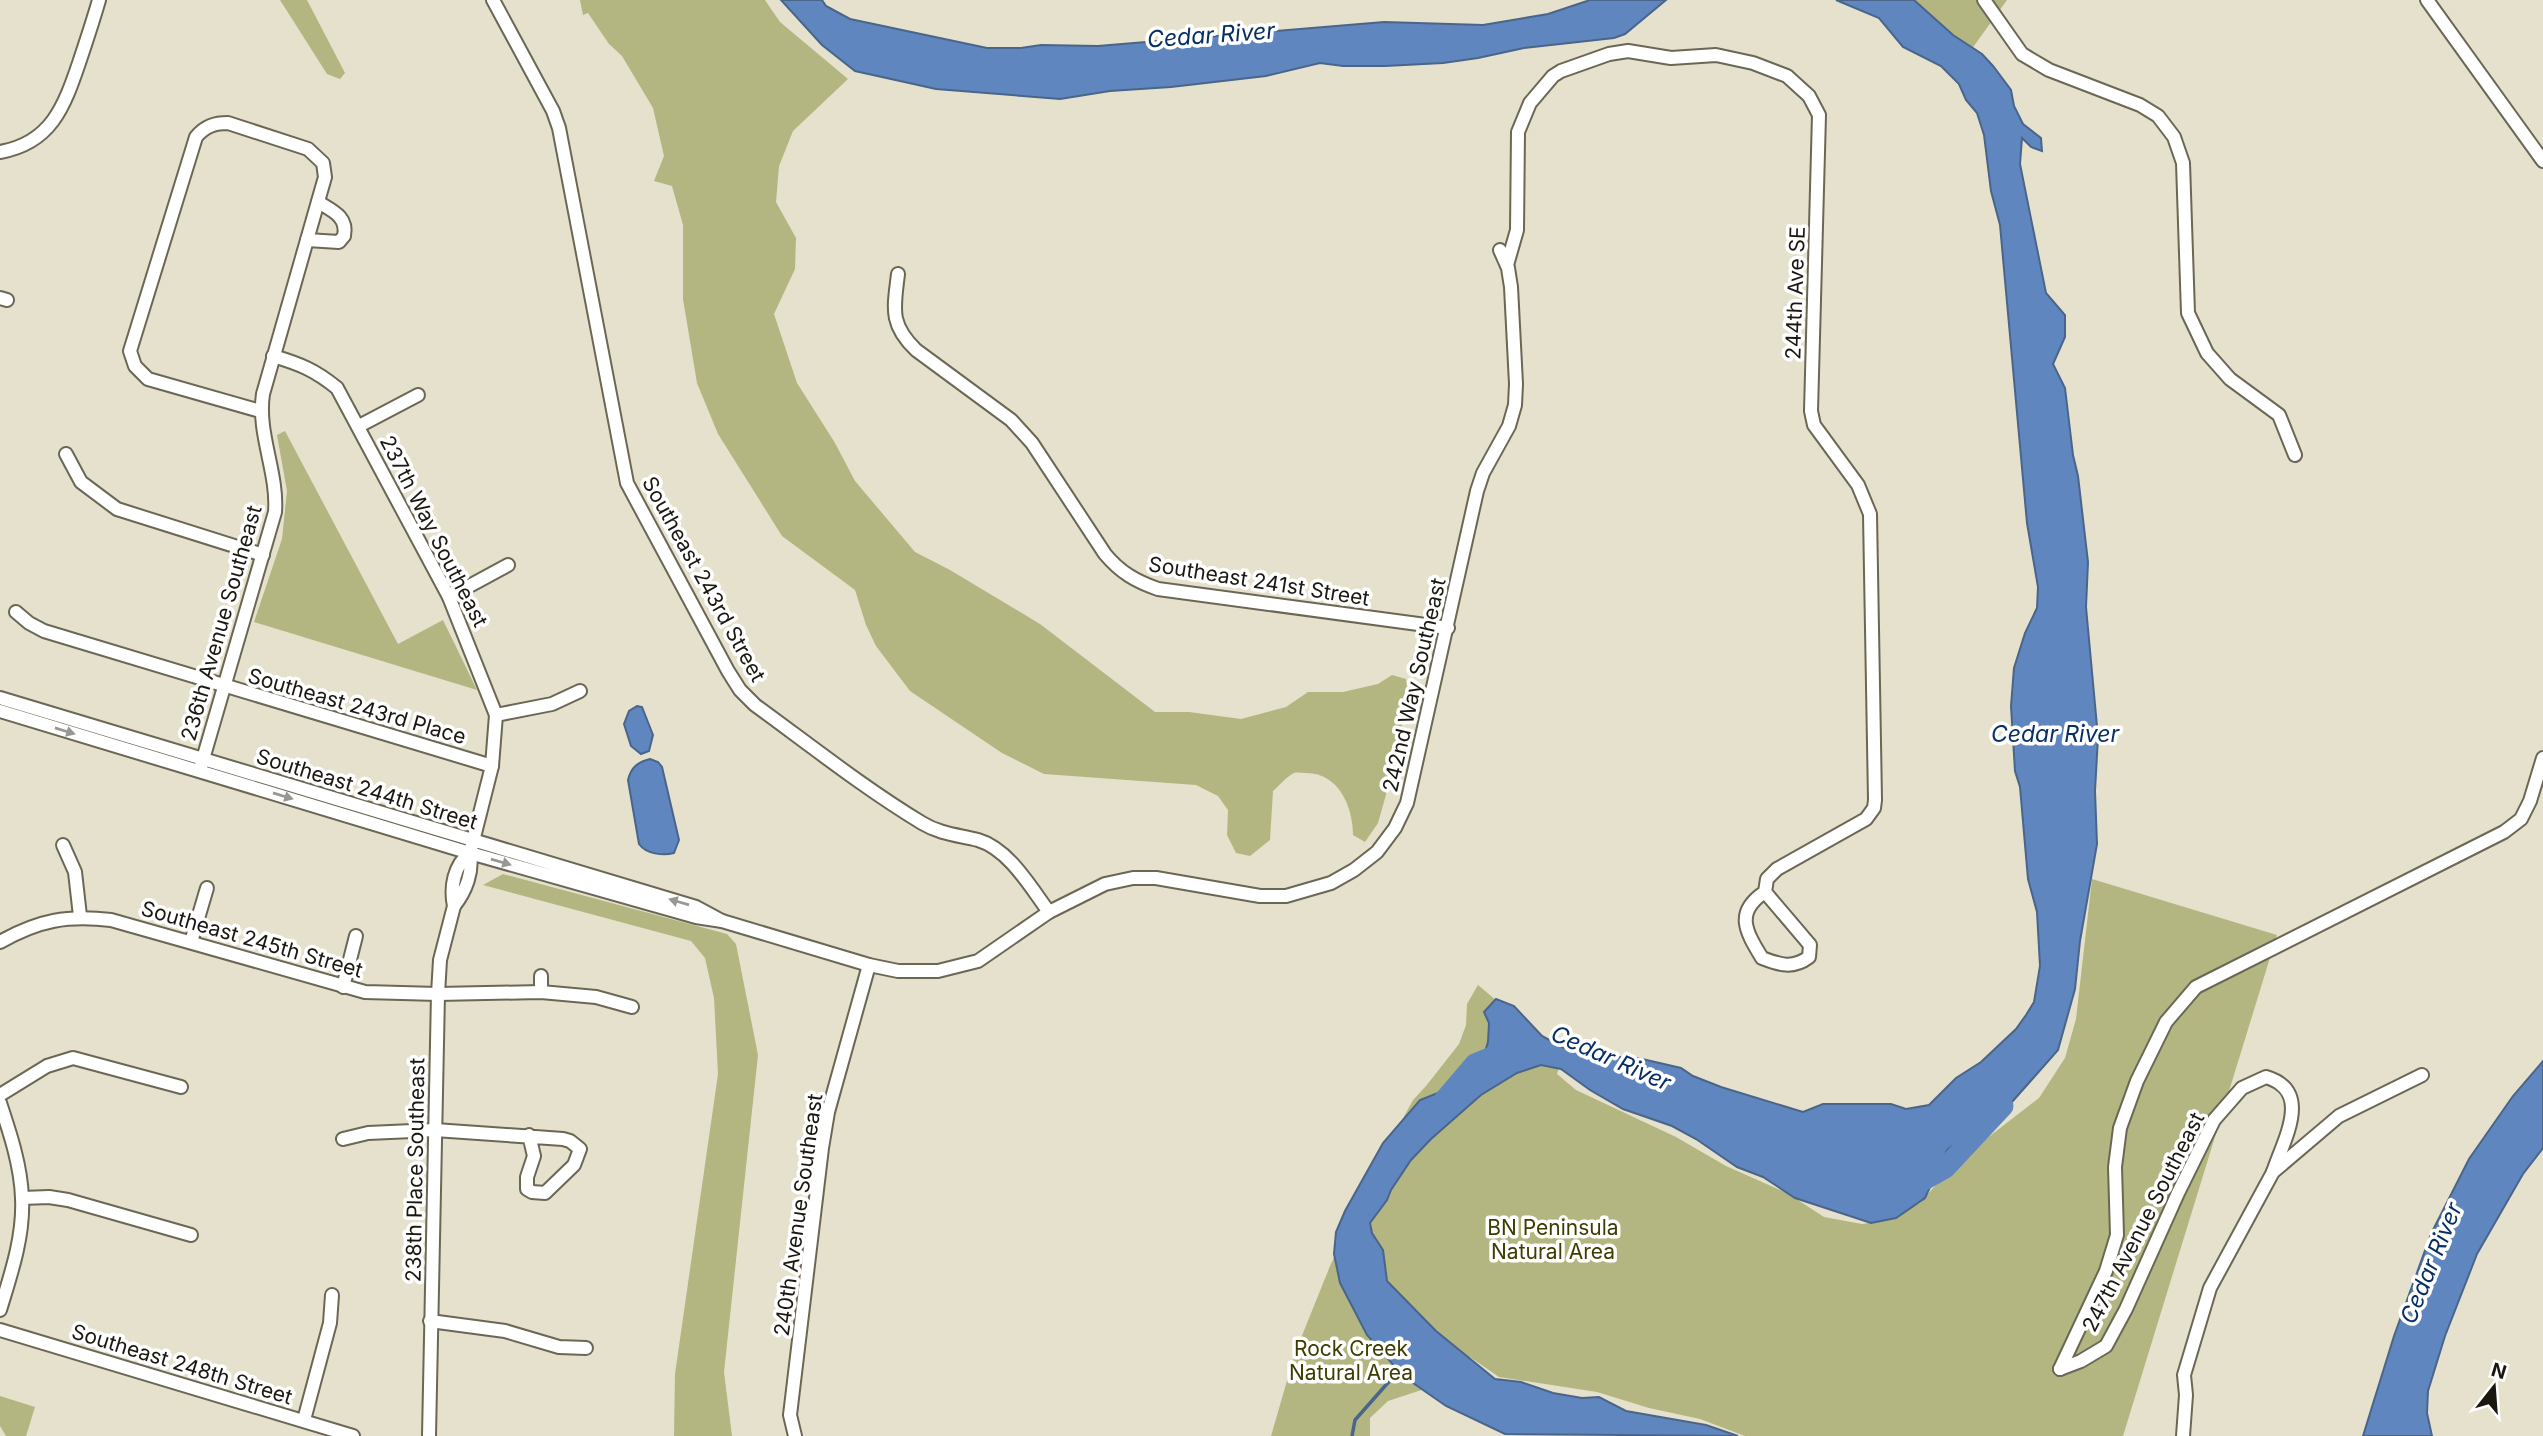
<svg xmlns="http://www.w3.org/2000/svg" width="2543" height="1436" font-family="Inter,sans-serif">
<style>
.green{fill:#b3b680}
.water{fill:#5f86be;stroke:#4a658a;stroke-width:2}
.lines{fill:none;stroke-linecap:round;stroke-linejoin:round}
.stream{stroke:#4a658a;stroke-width:3.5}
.river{stroke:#5f86be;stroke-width:21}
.street-casing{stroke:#6b6755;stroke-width:16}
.street{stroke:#fff;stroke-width:12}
.oneway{fill:#989793}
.labels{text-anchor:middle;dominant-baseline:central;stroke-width:7;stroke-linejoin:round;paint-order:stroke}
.street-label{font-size:21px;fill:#191710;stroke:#fff}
.park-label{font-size:21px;fill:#3d3d01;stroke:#fff}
.water-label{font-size:23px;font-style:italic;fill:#072f63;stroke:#fff}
</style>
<rect width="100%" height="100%" fill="#e5e1cc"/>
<!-- green -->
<g class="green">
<polygon points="280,0 307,0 345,73 340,79 327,74"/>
<path d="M580 0H765L780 22 848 79 793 131 779 166 776 202 796 238 795 269 774 314 797 383 835 443 855 481 915 552 950 570 1040 624 1155 712H1189L1241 719 1286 707 1308 692H1343L1378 684 1392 675 1406 679 1408 697 1389 784 1378 823 1365 842 1353 835C1353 806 1338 772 1305 773 1301 773 1297 772 1294 773 1287 776 1279 786 1273 791L1270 840 1250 856 1236 853 1227 835 1228 810 1218 796 1196 785 1044 774 1002 753 910 691 876 646 866 625 855 590 782 536 718 434 697 383 683 299V225L672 186 654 181 664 156 653 108 622 56 609 44 588 13 583 15Z"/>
<polygon points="1909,0 2007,0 1971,50 1953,38"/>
<polygon points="285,431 398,644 443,620 477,690 254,622 282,539 287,491 277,435"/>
<polygon points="503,874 727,934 736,944 758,1055 724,1372 732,1436 674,1436 675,1374 718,1074 714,998 705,958 691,941 483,885"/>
<polygon points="2092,879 2277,935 2123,1436 1745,1436 1700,1419 1649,1408 1597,1392 1499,1377 1470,1357 1464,1376 1388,1401 1370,1418 1370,1436 1271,1436 1295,1353 1330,1266 1382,1157 1413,1100 1426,1086 1459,1044 1466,1025 1467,1004 1478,985 1562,1056 1557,1074 1576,1090 1676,1137 1726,1166 1787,1193 1824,1217 1862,1224 1889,1220 1920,1203 1955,1163 2039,1098 2065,1058 2076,1019"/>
<polygon points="0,1396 35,1407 26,1436 6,1436 0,1426"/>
</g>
<!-- water -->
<g class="water">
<polygon points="781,0 822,0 826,6 850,19 987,48 1021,48 1041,45 1098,46 1384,22 1483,25 1548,14 1590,0 1666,0 1625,34 1614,38 1524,48 1478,58 1443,63 1385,66 1343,66 1320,63 1266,76 1171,87 1110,91 1060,99 936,89 855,71 822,45"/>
<polygon points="1836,0 1914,0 1953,35 1982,54 1993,66 2011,90 2014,106 2023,124 2041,138 2042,151 2031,147 2022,138 2020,164 2046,293 2065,315 2065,337 2053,364 2065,388 2073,455 2078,476 2088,562 2086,607 2098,737 2095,791 2097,844 2080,941 2075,989 2058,1050 2012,1102 1985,1126 1969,1133 1947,1150 1925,1198 1896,1218 1871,1223 1795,1198 1763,1177 1737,1167 1696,1139 1672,1126 1623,1109 1590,1090 1561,1069 1541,1065 1517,1073 1481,1095 1431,1139 1411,1160 1391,1190 1387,1200 1370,1223 1372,1233 1383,1250 1387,1281 1436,1331 1495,1379 1521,1382 1553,1393 1582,1398 1599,1397 1626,1411 1706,1425 1738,1436 1505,1434 1446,1406 1403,1376 1367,1335 1340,1283 1334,1254 1336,1232 1345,1211 1383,1143 1420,1100 1453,1087 1480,1067 1488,1042 1489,1023 1484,1012 1496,999 1514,1006 1542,1036 1564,1048 1595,1050 1627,1059 1638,1058 1681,1068 1693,1076 1721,1087 1803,1112 1823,1104 1891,1104 1906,1109 1929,1105 1956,1078 1981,1062 2016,1029 2026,1015 2034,1002 2040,966 2037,912 2028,879 2020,787 2015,771 2011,706 2014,668 2025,633 2037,608 2038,587 2027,523 2000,225 1991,191 1984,135 1977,113 1966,100 1959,84 1941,66 1903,47 1879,18"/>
<polygon points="637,706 642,707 653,735 649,751 641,754 631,746 624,724 629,711"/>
<path d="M650 759 658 762 662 767 679 840 674 853C663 856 646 854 639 844L628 780C631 767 638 762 650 759Z"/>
<polygon points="2543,1061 2543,1148 2523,1174 2477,1254 2445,1336 2428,1391 2427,1413 2432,1436 2363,1436 2394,1336 2431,1234 2469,1159 2513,1096"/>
</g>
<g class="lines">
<!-- stream -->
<polyline class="stream" points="1352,1436 1355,1420 1401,1368"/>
<!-- river -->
<g class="river">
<polyline points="1441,1104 1475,1064 1507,1051"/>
<polyline points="1913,1186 1945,1168 2003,1106"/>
</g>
<defs>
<g id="street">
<path d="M493 0 553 111 559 128 627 483 728 671 740 690 755 705C810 745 864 788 922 823 940 834 958 835 978 840 1009 849 1031 888 1049 912"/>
<polyline points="1984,0 2022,54 2049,70 2140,105 2158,116 2174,137 2183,163 2188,313 2207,353 2230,379 2279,415 2295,455"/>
<polyline points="2427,0 2543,161"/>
<path d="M0 152C51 143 64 107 79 63 86 42 93 21 99 0"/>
<path d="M307 240 339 242 344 236C348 217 333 211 318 202"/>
<path d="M1507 265 1517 230 1518 132 1530 103 1553 76 1561 71 1609 54 1628 51 1671 58 1716 55 1753 63 1787 76 1809 96 1819 115 1811 411 1814 425 1858 485 1870 514 1875 800 1874 808 1866 819 1777 869 1767 879 1765 892 1810 945 1809 957C1793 969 1780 965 1762 958 1746 932 1734 912 1765 892"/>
<path d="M898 274C894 308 889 324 916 350L1011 420 1032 443 1105 554C1120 572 1135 581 1158 589L1448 628"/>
<polyline points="0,298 7,300"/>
<path d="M273 356C300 364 315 370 337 388L449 597 496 715 492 766 470 853C473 872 466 891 454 906 450 887 454 865 470 853"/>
<polyline points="359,426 418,395"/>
<polyline points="66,454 81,482 117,509 263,555"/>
<polyline points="449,597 508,565"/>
<polyline points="16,612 29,623 44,631 492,766"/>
<polyline points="0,698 696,907 722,921 696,917 470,853 0,711"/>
<polyline points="496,715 552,704 580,691"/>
<path d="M201 766 275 512C278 472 257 434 263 394L325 177 323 163 308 149 228 123C215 123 205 126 196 137L130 351 135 366 148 379 260 411"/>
<polyline points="63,845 75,872 80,916"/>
<polyline points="722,921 869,965 898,971 938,971 978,961 1049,912 1105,884 1133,878 1156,878 1260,896 1286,896 1331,883 1354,870 1377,852 1395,828 1407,803 1477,491 1483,473 1509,426 1515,405 1516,384 1511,287 1508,268 1500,250"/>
<path d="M0 942C39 920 67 915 111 920L365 992 438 994 541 992 596 997 632 1007"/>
<polyline points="191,942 207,888"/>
<polyline points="541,976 541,992"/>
<polyline points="343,987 356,936"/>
<polyline points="0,1095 47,1066 73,1058 181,1087"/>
<path d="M0 1103C10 1133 21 1166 22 1198 24 1236 11 1274 0 1310"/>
<polyline points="343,1139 368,1133 435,1130 563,1139 570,1141 580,1149 574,1165 545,1193 532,1192 527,1189 527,1177 534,1156 529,1135"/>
<polyline points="22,1198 49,1197 68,1200 191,1235"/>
<polyline points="430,1321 505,1331 559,1347 586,1348"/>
<polyline points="0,1330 353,1436"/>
<polyline points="2060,1369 2106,1271 2117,1235 2115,1167 2120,1128 2137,1081 2166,1022 2196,987 2504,832 2521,819 2530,801 2543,758"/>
<path d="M2060 1369 2081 1361 2106 1346 2126 1309 2178 1193 2214 1120 2242 1088 2266 1077C2313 1091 2284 1139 2273 1172"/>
<polyline points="304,1420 330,1323 332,1295"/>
<polyline points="429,1436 438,994 440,960 454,906"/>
<polyline points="795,1436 790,1415 822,1148 828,1112 869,965"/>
<polyline points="2183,1436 2186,1395 2184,1375 2210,1288 2273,1172 2339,1116 2422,1075"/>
</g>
</defs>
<!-- street casing -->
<use href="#street" class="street-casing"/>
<!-- street -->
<use href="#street" class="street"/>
</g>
<!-- one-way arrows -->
<defs><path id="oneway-solid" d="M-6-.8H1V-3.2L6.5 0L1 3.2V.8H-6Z" transform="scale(1.75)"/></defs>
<g class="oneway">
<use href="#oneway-solid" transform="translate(65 731) rotate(17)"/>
<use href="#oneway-solid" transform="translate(283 796) rotate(17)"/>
<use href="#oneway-solid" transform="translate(501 862) rotate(16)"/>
<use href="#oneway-solid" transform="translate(679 902) rotate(-164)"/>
</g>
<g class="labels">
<!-- street labels -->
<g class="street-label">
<text transform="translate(1795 293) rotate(-88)">244th Ave SE</text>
<text transform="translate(434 531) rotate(63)">237th Way Southeast</text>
<text transform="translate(704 579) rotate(61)">Southeast 243rd Street</text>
<text transform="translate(1259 581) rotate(9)">Southeast 241st Street</text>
<text transform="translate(221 623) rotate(-74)">236th Avenue Southeast</text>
<text transform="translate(1414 685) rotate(-77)">242nd Way Southeast</text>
<text transform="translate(357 706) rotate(16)">Southeast 243rd Place</text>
<text transform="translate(367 789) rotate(17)">Southeast 244th Street</text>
<text transform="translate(252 939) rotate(16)">Southeast 245th Street</text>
<text transform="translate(415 1170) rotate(-89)">238th Place Southeast</text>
<text transform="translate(798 1215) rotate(-82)">240th Avenue Southeast</text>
<text transform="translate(2143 1222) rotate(-63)">247th Avenue Southeast</text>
<text transform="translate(182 1364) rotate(17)">Southeast 248th Street</text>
</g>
<!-- park labels -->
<g class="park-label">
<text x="1553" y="1227">BN Peninsula<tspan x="1553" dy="24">Natural Area</tspan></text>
<text x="1351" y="1348">Rock Creek<tspan x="1351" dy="24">Natural Area</tspan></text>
</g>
<!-- water labels -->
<g class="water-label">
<text transform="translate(1211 35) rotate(-4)">Cedar River</text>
<text x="2055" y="734">Cedar River</text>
<text transform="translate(1611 1058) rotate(24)">Cedar River</text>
<text transform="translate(2431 1263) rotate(-68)">Cedar River</text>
</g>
</g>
<!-- north arrow -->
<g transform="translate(2494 1387) rotate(17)" stroke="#ffffff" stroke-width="5" paint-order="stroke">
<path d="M0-5L12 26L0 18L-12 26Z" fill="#191710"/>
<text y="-10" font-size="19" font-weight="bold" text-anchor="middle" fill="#191710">N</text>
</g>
</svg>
